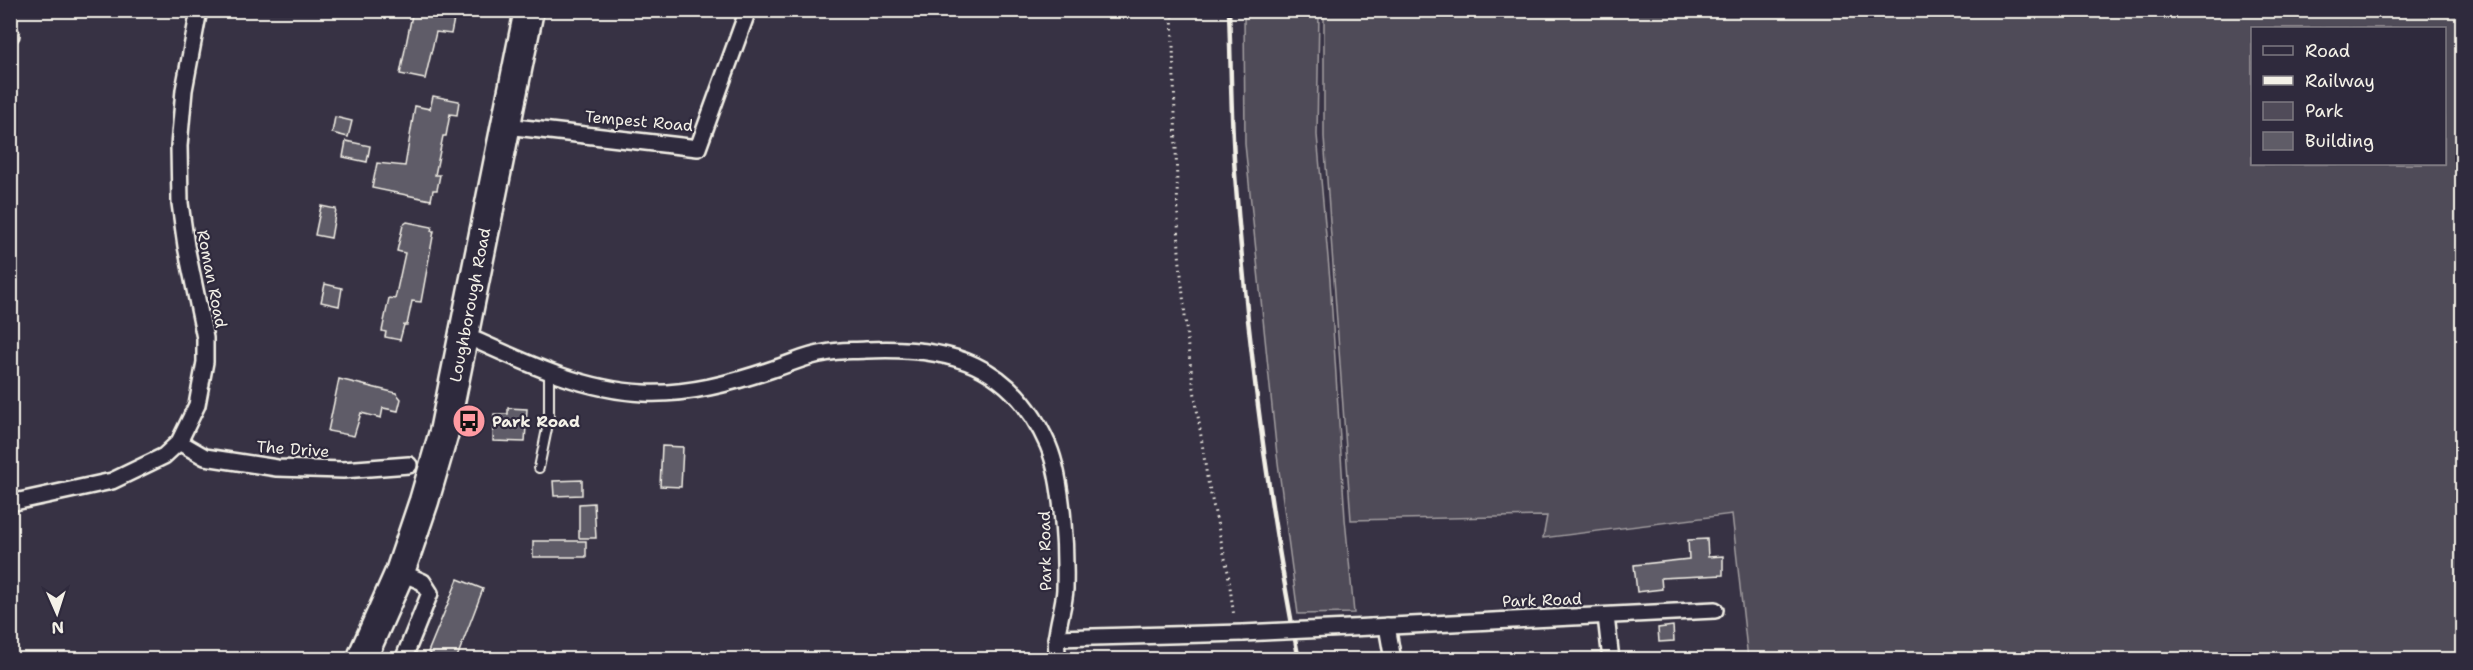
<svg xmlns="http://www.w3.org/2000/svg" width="2473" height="670" font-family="'Shantell Sans',sans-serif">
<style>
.green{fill:#504b59;stroke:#a29ea0;stroke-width:1.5;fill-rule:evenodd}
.building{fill:#5f5c67;stroke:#f4f1e8;stroke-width:1.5}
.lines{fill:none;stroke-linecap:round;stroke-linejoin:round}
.lane-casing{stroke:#f4f1e8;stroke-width:12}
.street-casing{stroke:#f4f1e8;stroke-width:20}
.highway-casing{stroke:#f4f1e8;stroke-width:33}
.path{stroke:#f4f1e8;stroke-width:3;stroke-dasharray:1.5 4.5;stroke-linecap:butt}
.lane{stroke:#2f2a3d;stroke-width:8}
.street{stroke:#2f2a3d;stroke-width:15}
.highway{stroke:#2f2a3d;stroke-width:28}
.rail{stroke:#f4f1e8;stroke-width:4.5}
.street-bridge-casing{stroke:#f4f1e8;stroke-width:20;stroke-linecap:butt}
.street-bridge{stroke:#2f2a3d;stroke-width:15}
.labels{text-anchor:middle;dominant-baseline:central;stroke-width:4.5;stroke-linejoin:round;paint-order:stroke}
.street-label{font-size:16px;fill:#f4f1e8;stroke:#2f2a3d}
.poi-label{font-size:16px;font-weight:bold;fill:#f4f1e8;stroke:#2f2a3d;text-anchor:start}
</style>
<rect width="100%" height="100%" fill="#373244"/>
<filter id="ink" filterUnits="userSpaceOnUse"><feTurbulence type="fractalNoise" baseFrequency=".0167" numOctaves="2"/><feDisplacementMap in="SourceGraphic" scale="12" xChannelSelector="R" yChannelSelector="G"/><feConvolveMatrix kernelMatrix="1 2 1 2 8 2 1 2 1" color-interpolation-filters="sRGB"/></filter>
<g filter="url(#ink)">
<!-- green -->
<g class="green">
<polygon points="1244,11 1319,11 1317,135 1330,280 1345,519 1354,613 1298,614 1277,455 1245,144"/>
<path d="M1324 11H2462V659H1748L1732 514 1543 538 1547 516 1351 520 1324 137ZM2252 28H2444V164H2252Z"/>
</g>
<!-- building -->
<g class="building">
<polygon points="413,10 440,10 455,14 451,34 436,32 425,79 400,74"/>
<polygon points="433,96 459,101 457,115 450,114 446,136 443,136 435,175 440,175 437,190 433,190 431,200 372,188 377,163 405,166 415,106 430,109"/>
<polygon points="335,117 352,121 348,137 332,133"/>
<polygon points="346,141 370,146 367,162 343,157"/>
<polygon points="321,206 336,209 331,238 315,235"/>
<polygon points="407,222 432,227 431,231 434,231 421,302 412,301 407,325 404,325 400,340 385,337 386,332 382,331 389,298 395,299 405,253 397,251 403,225"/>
<polygon points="325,284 342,288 339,306 321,302"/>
<polygon points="339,379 396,393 401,399 398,411 383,408 381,418 361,413 354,436 328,431"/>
<polygon points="508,408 527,409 525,442 493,441 494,414 508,414"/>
<polygon points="662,446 683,447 681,487 660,486"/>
<polygon points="582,480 582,495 554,496 553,481"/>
<polygon points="594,503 596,538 579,538 579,504"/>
<polygon points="1707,539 1708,557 1723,556 1723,575 1661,578 1662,589 1637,592 1634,565 1689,559 1688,540"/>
<rect x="533" y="541" width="53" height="16"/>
<polygon points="458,579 483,589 456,660 429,660 431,654 428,652"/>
<polygon points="1673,626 1674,641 1659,642 1658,628"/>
</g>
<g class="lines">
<defs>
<polyline id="lane" points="539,468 549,419 549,373"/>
<g id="street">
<polyline points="10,35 11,35"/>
<polyline points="506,126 698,148 748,10"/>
<path d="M464 335C522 361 580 390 644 393 688 395 732 383 773 369 790 364 808 355 825 353 838 350 852 351 866 350 950 346 1012 363 1048 445 1063 480 1066 550 1065 589 1064 612 1051 638 1059 660"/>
<polyline points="179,442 205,457 277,468 343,470 409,465"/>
<polyline points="10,503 112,481 164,456 179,442 197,405 205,362 205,338 186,246 180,203 179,146 184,90 199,10"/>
<polyline points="400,572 423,582 430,593 403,660"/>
<polyline points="1606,616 1611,660"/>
<polyline points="1387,626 1393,660"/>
<polyline points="1371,627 1715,610"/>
<polyline points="1056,638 1243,633"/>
</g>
<polyline id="highway" points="361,660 400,572 424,501 444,432 529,10"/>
</defs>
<!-- lane casing -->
<use href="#lane" class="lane-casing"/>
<!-- street casing -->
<use href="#street" class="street-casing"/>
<!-- highway casing -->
<use href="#highway" class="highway-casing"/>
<!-- path -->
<polyline class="path" points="1172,10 1179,253 1188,348 1207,477 1228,572 1234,617"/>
<!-- lane -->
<use href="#lane" class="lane"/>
<!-- street -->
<use href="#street" class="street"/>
<!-- highway -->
<use href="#highway" class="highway"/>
<!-- rail -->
<path class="rail" d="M1229 10C1231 65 1231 120 1235 174 1247 337 1267 500 1299 660"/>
<defs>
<polyline id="street-bridge" points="1243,633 1371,627"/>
</defs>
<!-- street-bridge casing -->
<use href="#street-bridge" class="street-bridge-casing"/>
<!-- street-bridge -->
<use href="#street-bridge" class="street-bridge"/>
</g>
</g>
<!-- icons -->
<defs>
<symbol id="bus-disc" viewBox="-11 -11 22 22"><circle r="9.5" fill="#ff9aa2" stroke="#2f2a3d"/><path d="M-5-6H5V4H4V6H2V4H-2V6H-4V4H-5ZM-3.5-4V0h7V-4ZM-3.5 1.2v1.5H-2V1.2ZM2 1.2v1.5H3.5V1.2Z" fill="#111"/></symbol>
</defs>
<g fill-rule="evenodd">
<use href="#bus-disc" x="450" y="402" width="38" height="38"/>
</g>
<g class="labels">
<!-- street labels -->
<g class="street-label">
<text transform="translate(639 121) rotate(5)">Tempest Road</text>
<text transform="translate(212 279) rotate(79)">Roman Road</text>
<text transform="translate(470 305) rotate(-79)">Loughborough Road</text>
<text transform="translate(293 449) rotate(4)">The Drive</text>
<text transform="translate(1045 551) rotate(-91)">Park Road</text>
<text transform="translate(1542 600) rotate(-2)">Park Road</text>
</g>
<!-- poi labels -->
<g class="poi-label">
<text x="492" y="421">Park Road</text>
</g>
</g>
<!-- margin -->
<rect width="2473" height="670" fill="none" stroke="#2f2a3d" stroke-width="36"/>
<rect x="18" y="18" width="2437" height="634" fill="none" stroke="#f4f1e8" stroke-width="2" filter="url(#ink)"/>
<!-- legend -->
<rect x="2251" y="27" width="195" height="138" fill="#2f2a3d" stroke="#7e7a81" stroke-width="1.5"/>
<rect x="2263" y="46" width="30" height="9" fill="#2f2a3d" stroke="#7e7a81" stroke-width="1.5"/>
<text x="2305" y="57" font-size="18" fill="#f4f1e8">Road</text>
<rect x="2263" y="76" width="30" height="9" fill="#f4f1e8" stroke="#7e7a81" stroke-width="1.5"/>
<text x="2305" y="87" font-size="18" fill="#f4f1e8">Railway</text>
<rect x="2263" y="102" width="30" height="18" fill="#504b59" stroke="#7e7a81" stroke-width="1.5"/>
<text x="2305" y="117" font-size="18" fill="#f4f1e8">Park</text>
<rect x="2263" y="132" width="30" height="18" fill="#5f5c67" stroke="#7e7a81" stroke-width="1.5"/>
<text x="2305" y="147" font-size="18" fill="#f4f1e8">Building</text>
<!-- north arrow -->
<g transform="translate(57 613) rotate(177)" stroke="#2f2a3d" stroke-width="4.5" paint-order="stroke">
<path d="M0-4.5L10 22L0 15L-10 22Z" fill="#f4f1e8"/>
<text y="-9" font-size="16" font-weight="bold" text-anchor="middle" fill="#f4f1e8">N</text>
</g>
</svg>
